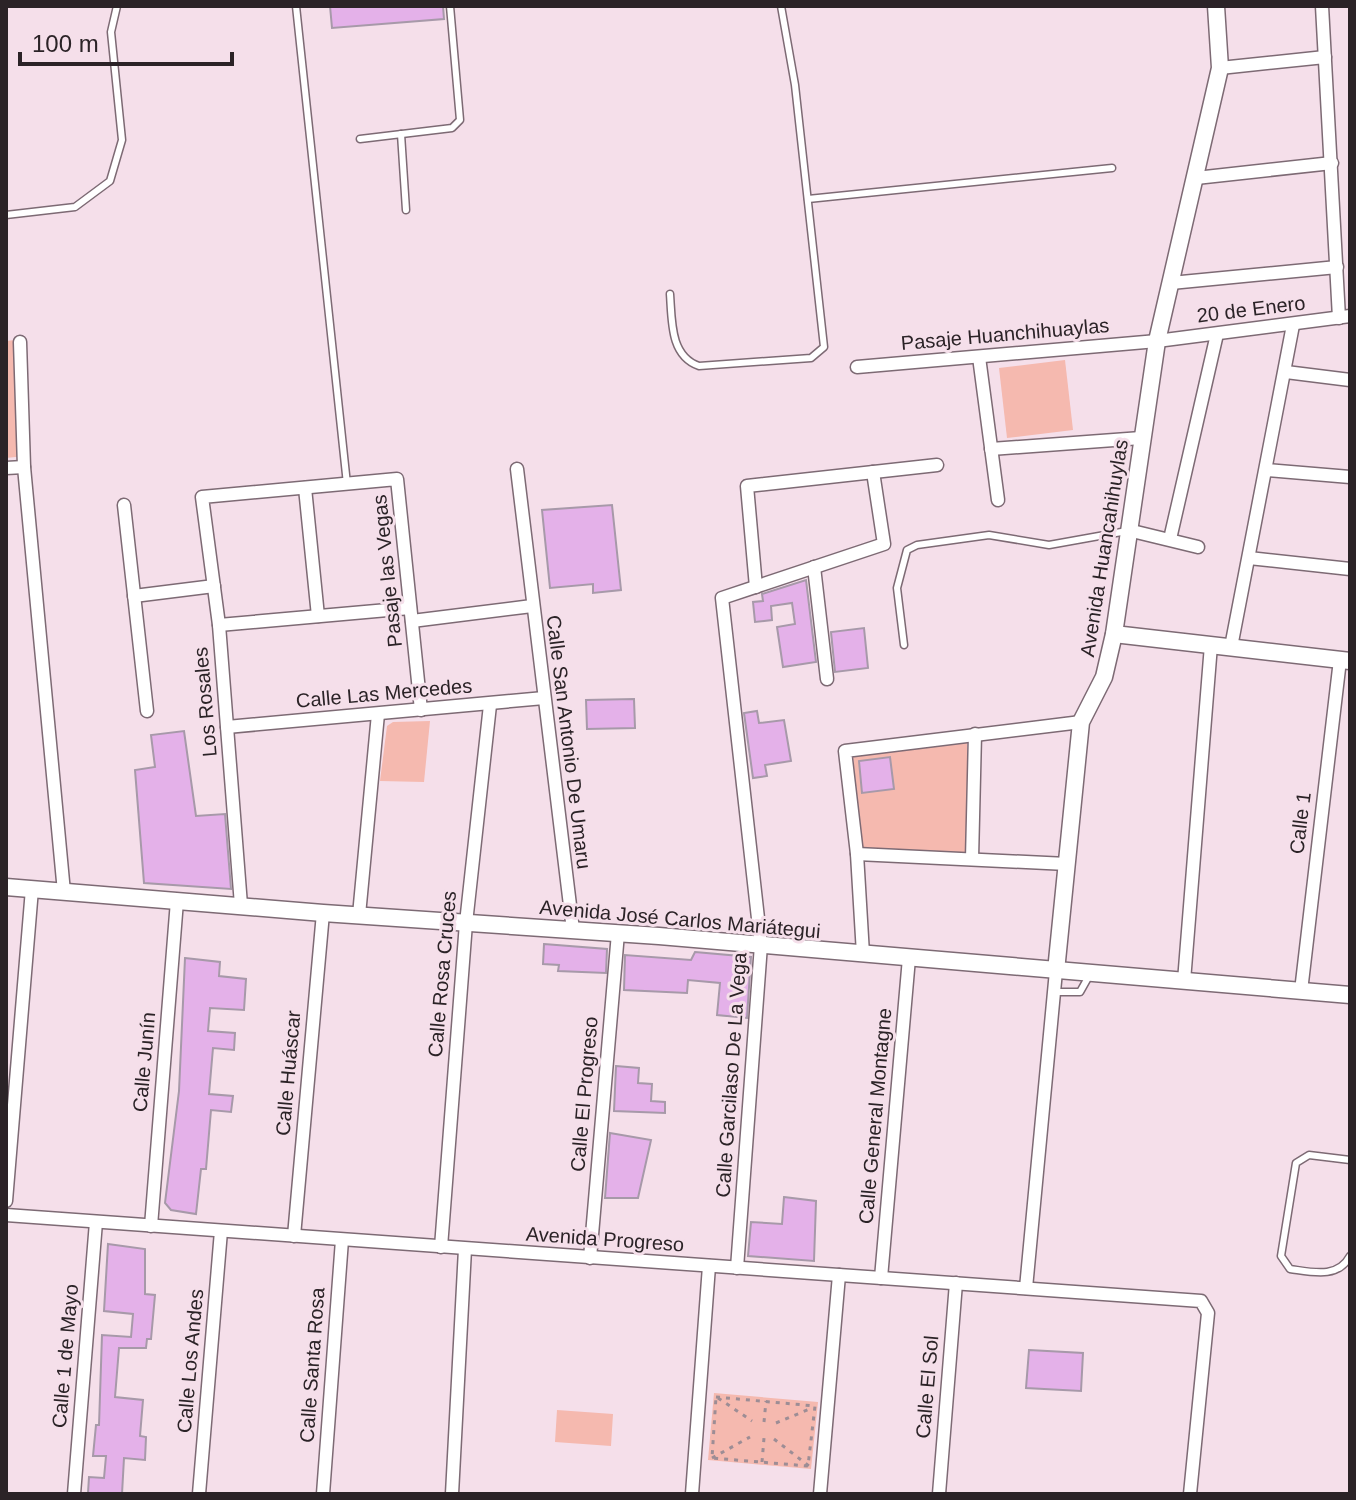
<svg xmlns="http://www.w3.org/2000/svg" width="1356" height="1500" font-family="Helvetica,sans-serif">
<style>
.green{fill:#f5b9af}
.building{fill:#e4b1e9;stroke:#a799a9;stroke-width:2}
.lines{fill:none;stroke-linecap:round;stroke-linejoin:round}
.service-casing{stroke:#7d6a74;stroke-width:9}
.minor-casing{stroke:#7d6a74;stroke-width:15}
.tertiary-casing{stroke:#7d6a74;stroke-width:19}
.path{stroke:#9d8d95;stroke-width:3;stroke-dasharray:4 6;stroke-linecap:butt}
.service{stroke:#fff;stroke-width:6}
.minor{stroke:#fff;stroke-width:12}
.tertiary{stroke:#fff;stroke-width:16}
.labels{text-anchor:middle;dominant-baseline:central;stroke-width:6;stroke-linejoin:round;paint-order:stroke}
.street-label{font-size:20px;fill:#2b2327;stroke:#f5dfea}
</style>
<rect width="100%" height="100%" fill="#f5dfea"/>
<!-- green -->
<g class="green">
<polygon points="15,340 25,456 6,458 6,341"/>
<polygon points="1065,360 1073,430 1007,438 999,368"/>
<polygon points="430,721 424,782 380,781 387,726 393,722"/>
<polygon points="967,741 967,855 863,850 853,757"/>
<polygon points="714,1393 818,1402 811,1469 708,1460"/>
<polygon points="557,1410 613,1414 611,1446 555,1442"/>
</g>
<!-- building -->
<g class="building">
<polygon points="330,6 443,6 444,19 332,28"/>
<polygon points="612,505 621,590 593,593 593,584 550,588 542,510"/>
<polygon points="806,580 816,662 783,667 777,627 795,624 792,603 771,606 772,620 755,622 753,602 763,601 762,594"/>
<polygon points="864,628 868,668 835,672 831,632"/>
<polygon points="634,699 635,728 587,729 586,700"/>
<polygon points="757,711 759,723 784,720 791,761 765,765 767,776 753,778 744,713"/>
<polygon points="184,731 196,816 225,814 231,889 144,883 135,770 155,767 151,735"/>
<polygon points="890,757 894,789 862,793 859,761"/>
<polygon points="544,944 607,949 606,973 558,971 559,965 543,964"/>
<polygon points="695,952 751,957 747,1018 717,1015 720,983 688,980 687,993 624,990 625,955 691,960"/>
<polygon points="185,958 220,962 219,976 246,979 244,1010 210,1008 208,1031 235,1033 234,1050 213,1048 209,1094 233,1096 231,1112 211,1110 206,1169 201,1169 196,1214 171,1210 165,1203 179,1091"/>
<polygon points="616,1066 639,1068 638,1083 652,1084 651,1101 665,1102 665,1113 614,1111"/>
<polygon points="610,1133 651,1140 638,1198 605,1198"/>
<polygon points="784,1197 816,1201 814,1261 748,1256 751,1222 782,1224"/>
<polygon points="108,1244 145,1249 145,1294 155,1295 151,1339 147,1339 146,1348 119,1348 115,1397 143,1400 140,1436 146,1437 145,1460 124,1458 122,1494 88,1493 89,1477 104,1478 106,1456 93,1456 96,1425 99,1425 102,1335 131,1337 133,1314 104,1311"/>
<polygon points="1029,1350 1083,1353 1081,1391 1026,1388"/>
</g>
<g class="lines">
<defs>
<g id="service">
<polyline points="296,6 347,484"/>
<polyline points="401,134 406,210"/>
<polyline points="360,139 452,128 460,120 450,6"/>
<polyline points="808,199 1112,168"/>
<polyline points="6,215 75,207 110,181 122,140 111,32 117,6"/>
<path d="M670 294C672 321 670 356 699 366L811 358 824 347 795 85 781 6"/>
<polyline points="904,645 897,588 907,550 917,545 989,535 1049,545 1127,531"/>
<polyline points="1054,992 1080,992 1089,976"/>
<path d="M1350 1160 1309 1155 1296 1163 1281 1256 1290 1269C1312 1272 1338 1279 1350 1256"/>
</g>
<g id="minor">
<polyline points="1322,6 1339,318"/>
<polyline points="1220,68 1325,57"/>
<polyline points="1196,178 1332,163"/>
<polyline points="1171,283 1337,267"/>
<polyline points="20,342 24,467 64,892"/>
<polyline points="979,357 998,500"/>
<polyline points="857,367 1157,341 1350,316"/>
<polyline points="1286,372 1350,380"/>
<polyline points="991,449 1141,438"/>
<polyline points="6,468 24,467"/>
<polyline points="517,469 573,930"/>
<polyline points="1267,470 1350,477"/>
<polyline points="305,488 318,616"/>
<polyline points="124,505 147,711"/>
<polyline points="1128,530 1198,547"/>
<polyline points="1170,539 1217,334"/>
<polyline points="1249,558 1350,569"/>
<polyline points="814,567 827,679"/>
<polyline points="756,587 747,486 937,465"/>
<polyline points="134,596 214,586"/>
<polyline points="412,621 532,606"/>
<polyline points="219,625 410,608"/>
<polyline points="1231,647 1293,325"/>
<polyline points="227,727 544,698"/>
<polyline points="857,854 1067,864"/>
<polyline points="972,859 975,734"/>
<polyline points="241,905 219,625 202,497 397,479 421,710"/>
<polyline points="359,915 378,714"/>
<polyline points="863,954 857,854 845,751 1081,722"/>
<polyline points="1184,981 1211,645"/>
<polyline points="1301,991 1340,660"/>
<polyline points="6,1201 32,889"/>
<polyline points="6,1215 1201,1301 1208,1313 1190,1494"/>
<polyline points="151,1226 177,901"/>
<polyline points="294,1236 323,913"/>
<polyline points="441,1247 466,923 490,705"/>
<polyline points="590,1258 618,933"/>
<polyline points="737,1268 761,945 722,598 884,544 873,472"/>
<polyline points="881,1278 909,958"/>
<polyline points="1026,1288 1056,971"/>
<polyline points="74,1494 96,1222"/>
<polyline points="199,1494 221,1231"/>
<polyline points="323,1494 342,1240"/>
<polyline points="452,1494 465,1249"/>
<polyline points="692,1494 709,1266"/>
<polyline points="820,1494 839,1275"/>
<polyline points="939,1494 956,1283"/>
</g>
<g id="tertiary">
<polyline points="1114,634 1350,661"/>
<polyline points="6,887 323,913 659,936 1350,995"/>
<polyline points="1056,971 1081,722 1104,677 1114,634 1157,341 1220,68 1216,6"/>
</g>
</defs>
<!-- service casing -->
<use href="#service" class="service-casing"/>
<!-- minor casing -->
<use href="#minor" class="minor-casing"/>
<!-- tertiary casing -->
<use href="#tertiary" class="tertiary-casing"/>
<!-- path -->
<g class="path">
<polygon points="716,1397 815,1406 808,1466 712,1458"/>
<polyline points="718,1398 752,1421"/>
<polyline points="764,1422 766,1401"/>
<polyline points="776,1423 812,1408"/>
<polyline points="774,1439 809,1466"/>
<polyline points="712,1458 750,1437"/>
<polyline points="762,1462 764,1438"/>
</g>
<!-- service -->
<use href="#service" class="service"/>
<!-- minor -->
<use href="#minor" class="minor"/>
<!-- tertiary -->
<use href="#tertiary" class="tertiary"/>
</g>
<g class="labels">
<!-- street labels -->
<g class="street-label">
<text transform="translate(1251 309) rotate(-7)">20 de Enero</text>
<text transform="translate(1005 334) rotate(-5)">Pasaje Huanchihuaylas</text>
<text transform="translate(1104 548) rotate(-81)">Avenida Huancahihuylas</text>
<text transform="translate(387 571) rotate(-96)">Pasaje las Vegas</text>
<text transform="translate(384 693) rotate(-5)">Calle Las Mercedes</text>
<text transform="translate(205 702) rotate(-95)">Los Rosales</text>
<text transform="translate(569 742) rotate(83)">Calle San Antonio De Umaru</text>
<text transform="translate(1300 823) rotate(-83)">Calle 1</text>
<text transform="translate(680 919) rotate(5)">Avenida José Carlos Mariátegui</text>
<text transform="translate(442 974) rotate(-85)">Calle Rosa Cruces</text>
<text transform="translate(144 1062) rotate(-85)">Calle Junín</text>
<text transform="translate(288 1073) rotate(-85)">Calle Huáscar</text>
<text transform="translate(731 1075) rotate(-86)">Calle Garcilaso De La Vega</text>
<text transform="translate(584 1094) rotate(-85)">Calle El Progreso</text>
<text transform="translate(875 1116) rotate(-85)">Calle General Montagne</text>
<text transform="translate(605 1239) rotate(4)">Avenida Progreso</text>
<text transform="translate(65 1356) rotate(-85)">Calle 1 de Mayo</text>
<text transform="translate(190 1361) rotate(-85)">Calle Los Andes</text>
<text transform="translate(312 1365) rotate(-86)">Calle Santa Rosa</text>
<text transform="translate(927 1387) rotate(-85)">Calle El Sol</text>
</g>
</g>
<!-- border -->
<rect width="1356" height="1500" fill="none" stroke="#2b2327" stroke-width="16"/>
<!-- scale -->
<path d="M20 52v12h212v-12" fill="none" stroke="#2b2327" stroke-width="4"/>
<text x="32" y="52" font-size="24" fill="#2b2327" stroke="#f5dfea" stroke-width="6" paint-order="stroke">100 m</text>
</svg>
